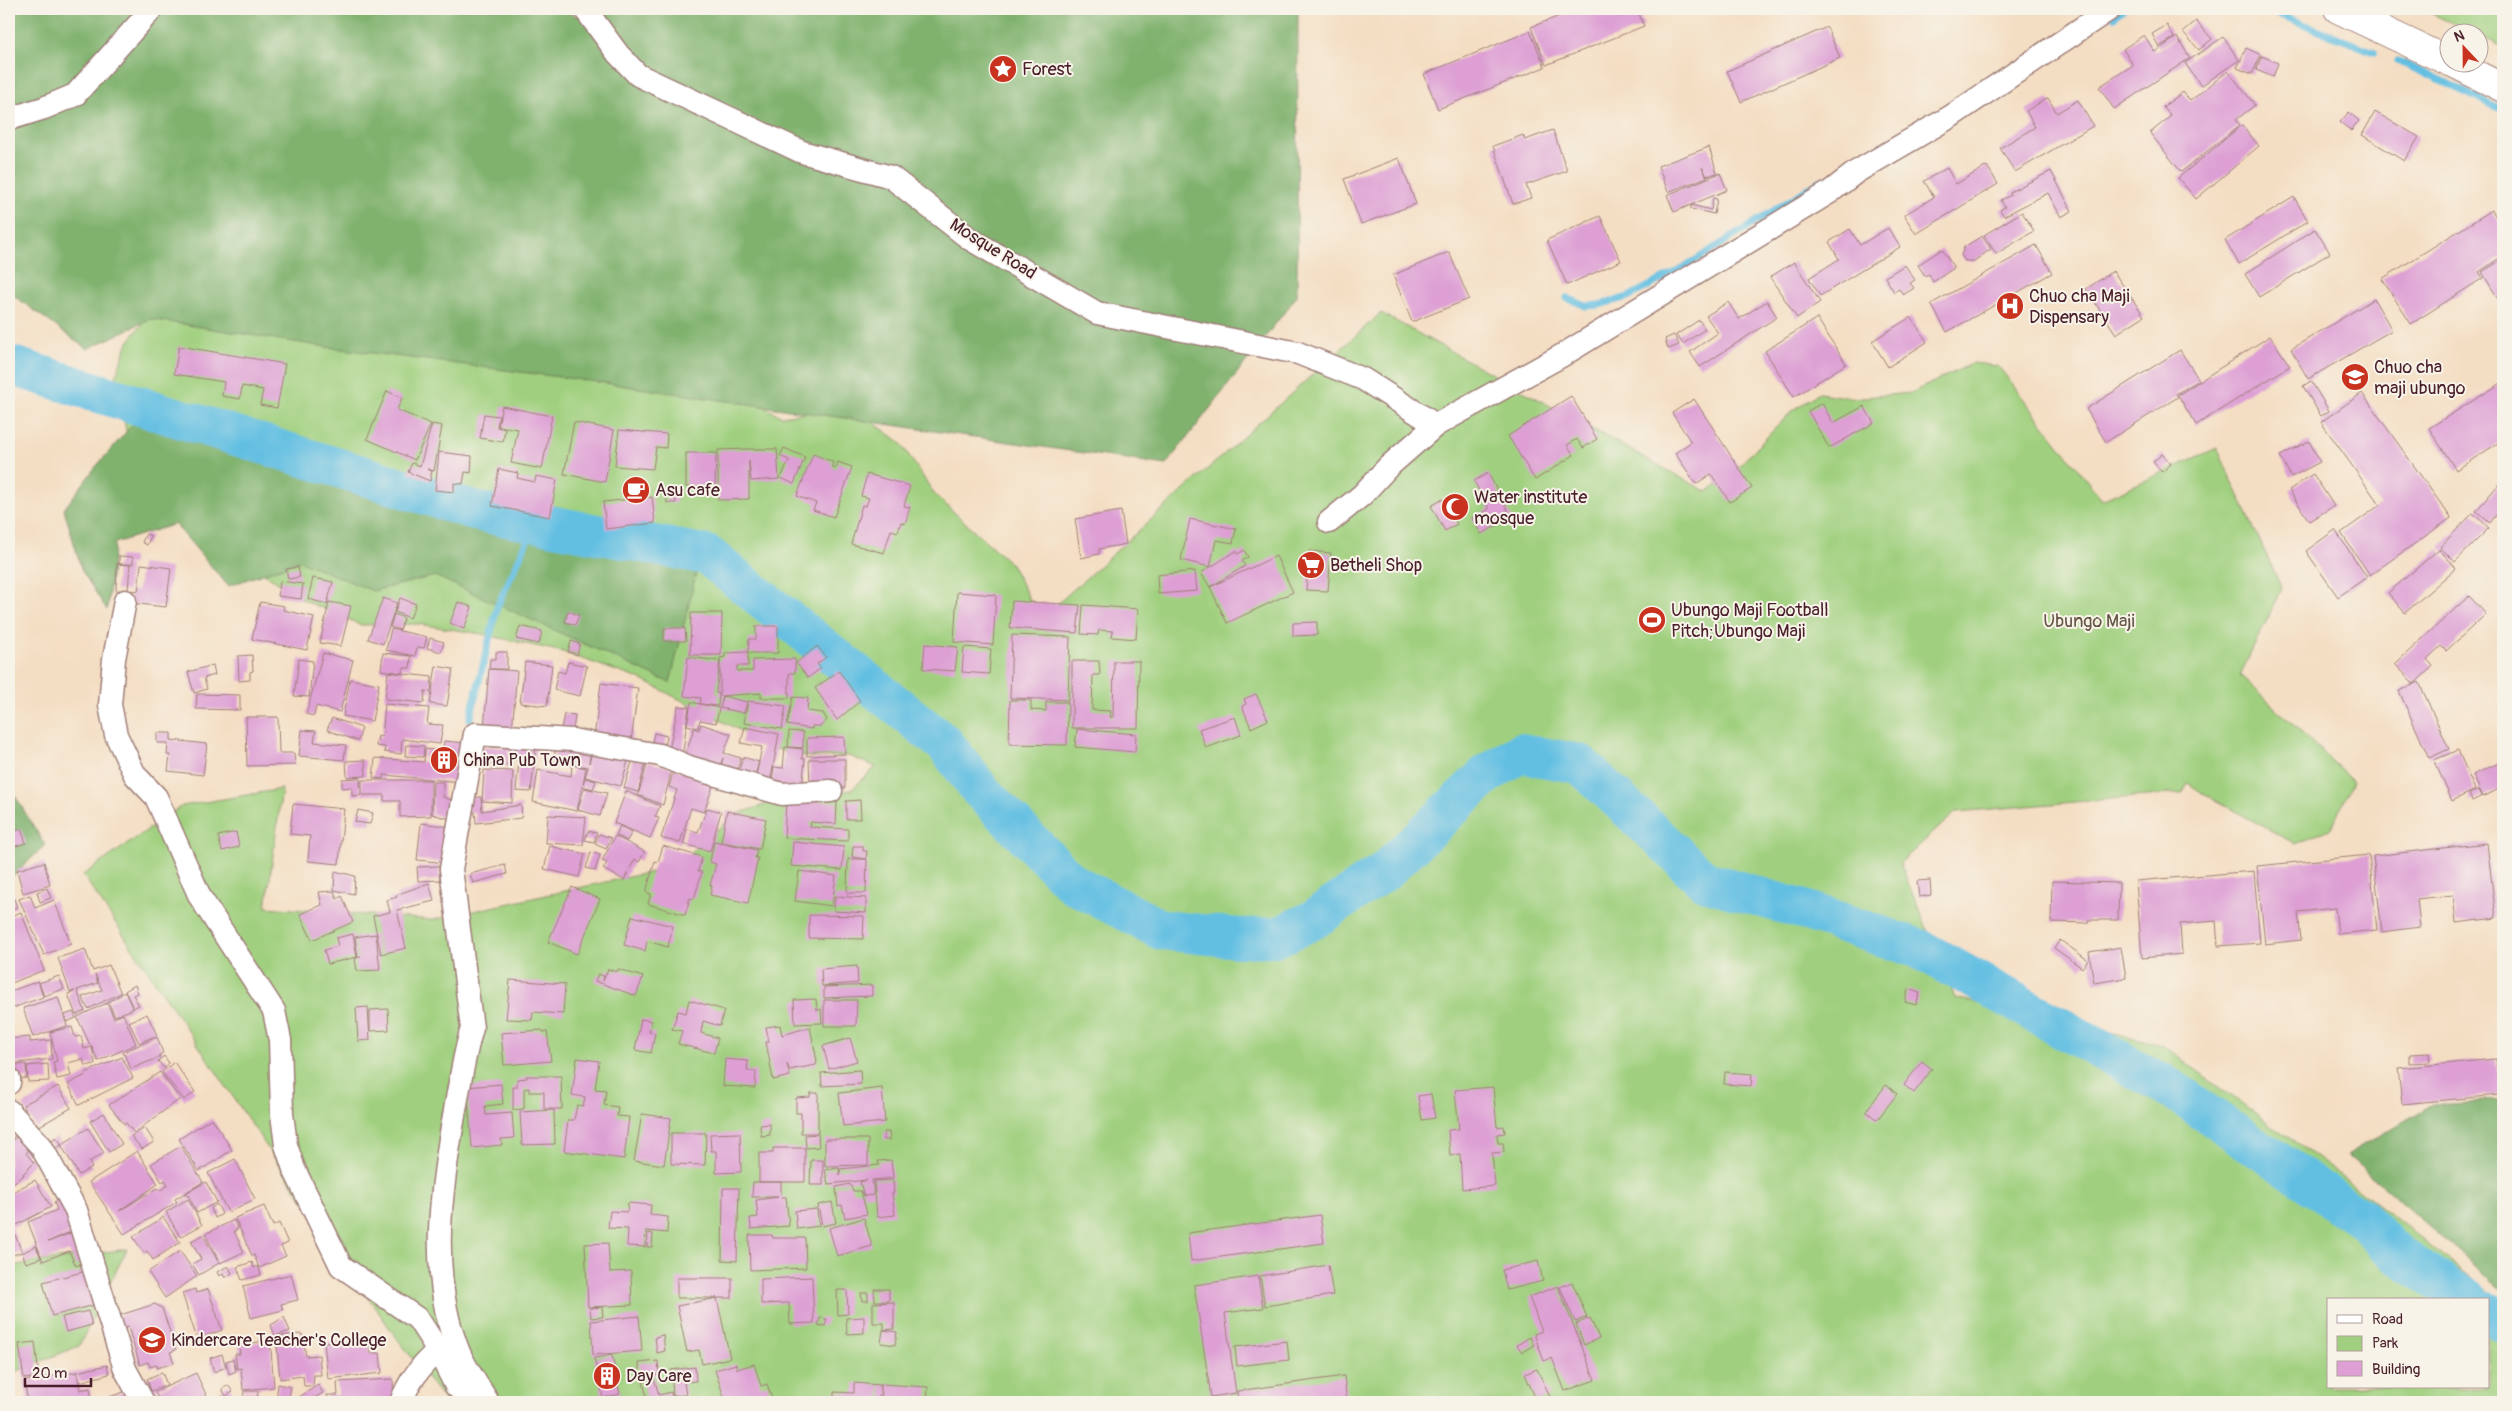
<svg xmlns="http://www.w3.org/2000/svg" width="2512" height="1411" font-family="Pangolin,sans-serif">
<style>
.green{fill:#a0d07f;stroke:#757855;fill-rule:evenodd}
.forest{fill:#80b26e;stroke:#65684c}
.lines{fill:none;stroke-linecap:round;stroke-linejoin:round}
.stream{stroke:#64bfe2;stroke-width:7}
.river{stroke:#64bfe2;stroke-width:40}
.building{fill:#dd9fd4}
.minor-casing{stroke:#9f7e77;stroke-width:25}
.tertiary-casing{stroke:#9f7e77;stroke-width:30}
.minor{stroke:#fff;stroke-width:22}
.tertiary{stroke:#fff;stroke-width:28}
.labels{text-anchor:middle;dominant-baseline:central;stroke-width:4;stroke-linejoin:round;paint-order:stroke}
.poi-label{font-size:18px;fill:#4a1f2b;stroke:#f7f3e8;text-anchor:start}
.street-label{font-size:18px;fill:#4a1f2b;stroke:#f7f3e8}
.park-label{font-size:18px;fill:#645444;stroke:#f7f3e8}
</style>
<rect width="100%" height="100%" fill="#f7f3e8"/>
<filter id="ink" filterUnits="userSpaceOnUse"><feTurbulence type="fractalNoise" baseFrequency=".02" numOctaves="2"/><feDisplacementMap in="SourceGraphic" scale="10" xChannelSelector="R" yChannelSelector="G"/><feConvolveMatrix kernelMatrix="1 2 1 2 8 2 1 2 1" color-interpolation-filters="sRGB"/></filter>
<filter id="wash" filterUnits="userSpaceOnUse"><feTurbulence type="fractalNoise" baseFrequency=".0096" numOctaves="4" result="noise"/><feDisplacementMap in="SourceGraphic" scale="20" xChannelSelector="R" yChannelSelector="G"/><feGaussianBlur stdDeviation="1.12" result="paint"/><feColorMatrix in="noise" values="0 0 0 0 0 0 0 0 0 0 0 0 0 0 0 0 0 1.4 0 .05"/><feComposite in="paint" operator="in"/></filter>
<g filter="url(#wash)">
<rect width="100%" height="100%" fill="#f4dec3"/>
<!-- green -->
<g class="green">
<polygon points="2421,9 2503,9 2503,47 2480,36 2480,32 2472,32"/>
<path d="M167 292 743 395 781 416 851 406 900 442 935 495 1011 564 1037 613 1035 624 1381 313 1707 492 1735 470 1792 411 1819 393 1852 398 1911 393 1973 363 1998 366 2102 500 2217 448 2282 589 2240 675 2353 781 2332 828 2296 844 2207 796 2188 783 2182 793 1956 812 1900 863 1955 998 2162 1045 2336 1172 2503 1302V1402H446L392 1332 83 875 182 806 282 789 266 907 433 920 674 867 734 815 782 799 851 790 876 767 849 756 808 757 776 749 642 680 563 652 482 634 418 624 361 625 299 598 229 548 128 442 116 375 128 342ZM2328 1300H2488V1387H2328Z"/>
<polygon points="127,1249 79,1346 9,1374 9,1266"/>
</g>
<!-- forest -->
<g class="forest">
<polygon points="9,9 559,9 582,18 587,9 1298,9 1297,296 1166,465 598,382 326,347 150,319 87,349 9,292"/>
<polygon points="140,416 238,444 698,565 670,683 435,576 373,591 300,561 228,586 175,524 115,543 107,610 82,571 64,509 94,469"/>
<polygon points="9,786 45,845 9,880"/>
<polygon points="2503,1100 2503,1290 2347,1155 2433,1104"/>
</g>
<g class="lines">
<!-- stream -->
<g class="stream">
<polyline points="2265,9 2374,52"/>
<polyline points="1405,13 1413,9"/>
<polyline points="2114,17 2123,9"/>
<polyline points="2398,61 2503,110"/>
<polyline points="1567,298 1586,306 1599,305 1628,297 1680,270 1820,181 1836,179"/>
<polyline points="470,719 497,607 536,522"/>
</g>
<!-- river -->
<g class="river">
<polyline points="9,365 480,512 707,555 945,744 981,791 1072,883 1161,930 1239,938 1277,937 1313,920 1385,871 1486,775 1520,753 1580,764 1705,881 1804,910 1920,949 2173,1090 2362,1219 2398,1255 2470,1300"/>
<polyline points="2488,1311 2503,1320"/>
</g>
</g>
<g id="blocks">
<!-- building -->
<g class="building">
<polygon points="1578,9 1637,9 1644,26 1546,65 1531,27"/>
<polygon points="1640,9 1655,9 1642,14"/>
<polygon points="2196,21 2212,39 2199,50 2183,32"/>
<polygon points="2167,25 2174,38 2159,47 2152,34"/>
<polygon points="1827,27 1840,58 1741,102 1727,71"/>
<polygon points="1530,31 1545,67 1438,109 1424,74"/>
<polygon points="2144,35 2155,52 2177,37 2190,58 2114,109 2099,87 2133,65 2123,49"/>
<polygon points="2223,37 2239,60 2201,86 2185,63"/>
<polygon points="2246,48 2261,55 2252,74 2237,68"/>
<polygon points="2262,56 2278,63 2273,77 2256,70"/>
<polygon points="2228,71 2255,105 2236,120 2240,125 2181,172 2150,133 2171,116 2163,107 2183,92 2190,101"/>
<polygon points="2048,98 2057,113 2078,100 2093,126 2015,172 2000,148 2035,127 2026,111"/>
<polygon points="2349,112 2359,121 2351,131 2340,122"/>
<polygon points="2375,112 2419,137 2404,161 2362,135"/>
<polygon points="2242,125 2259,146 2196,199 2178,178"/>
<polygon points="1553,130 1567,171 1526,185 1531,198 1513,204 1493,146 1523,135 1525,140"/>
<polygon points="1709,147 1717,173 1707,176 1702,167 1707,177 1668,192 1658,166"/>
<polygon points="1399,158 1416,204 1361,224 1344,179"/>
<polygon points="1987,166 1998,184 1916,234 1904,215 1934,197 1924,181 1947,168 1956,184"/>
<polygon points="2051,171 2072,211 2061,217 2048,193 2004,216 2000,210 2005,207 2001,200 2011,195 2010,192"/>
<polygon points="1720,173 1727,190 1674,212 1667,195"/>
<polygon points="2294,197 2308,221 2239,264 2225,240"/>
<polygon points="1713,198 1717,199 1714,214 1691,209 1691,205 1711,210"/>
<polygon points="2492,210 2503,229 2503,256 2479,272 2483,278 2411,324 2382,279"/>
<polygon points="2022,212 2034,231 1996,254 1984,235"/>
<polygon points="1600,216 1621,261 1567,285 1547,240"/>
<polygon points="1888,228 1900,247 1820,296 1809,278 1839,259 1829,242 1850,229 1860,245"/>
<polygon points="2315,229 2330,253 2259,297 2245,274"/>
<polygon points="1982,236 1991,249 1974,261 1965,261 1961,255 1964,247"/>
<polygon points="2036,245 2052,273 1947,332 1931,304"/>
<polygon points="1942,249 1954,268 1933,282 1929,274 1925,276 1918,265"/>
<polygon points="1449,252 1469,299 1412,322 1393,275"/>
<polygon points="2503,259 2503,307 2482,272"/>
<polygon points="1794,262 1820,302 1797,318 1770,277"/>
<polygon points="1905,265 1915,280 1910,283 1914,288 1903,295 1899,289 1894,292 1885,277"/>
<polygon points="2113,271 2144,316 2116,334 2086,289"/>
<polygon points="2374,299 2392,330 2308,379 2291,349"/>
<polygon points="1767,301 1777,317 1700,367 1690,352 1718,333 1706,316 1728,302 1739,319"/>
<polygon points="1911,317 1927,342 1888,367 1872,341"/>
<polygon points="1817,318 1846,364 1794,397 1765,351"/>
<polygon points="1699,320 1705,329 1683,344 1676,335"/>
<polygon points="1674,335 1679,345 1668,349 1665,339"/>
<polygon points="2270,336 2290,366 2196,425 2178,395"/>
<polygon points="179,346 285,364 277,408 260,405 263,390 242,386 240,399 222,396 224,382 174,374"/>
<polygon points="2180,350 2199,380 2176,394 2178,397 2106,442 2086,409"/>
<polygon points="2311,381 2329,411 2321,416 2303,386"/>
<polygon points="2503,382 2503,440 2456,470 2429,428"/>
<polygon points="387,391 402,398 397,410 431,424 415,460 367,439"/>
<polygon points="2362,393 2451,518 2370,575 2341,533 2380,505 2321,422"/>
<polygon points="1571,396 1597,439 1583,448 1577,439 1567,445 1574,455 1535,480 1508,436"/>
<polygon points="1694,399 1752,488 1730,502 1711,474 1696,484 1675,453 1691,442 1672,413"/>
<polygon points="1822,403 1833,423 1864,406 1874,423 1829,448 1808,411"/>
<polygon points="502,406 552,416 542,469 511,463 518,429 498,426"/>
<polygon points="484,414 499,416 497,427 505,429 503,442 480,438"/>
<polygon points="574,422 614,430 605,482 564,474"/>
<polygon points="432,424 442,426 434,471 427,469 432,471 430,481 408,472 412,463 420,466"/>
<polygon points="619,430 667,434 666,448 656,447 653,469 615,466"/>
<polygon points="2309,441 2320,462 2291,477 2280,456"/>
<polygon points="784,448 805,457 794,484 781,478 789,460 780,456"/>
<polygon points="749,449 777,449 779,479 751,481 749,461 749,499 718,500 718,450"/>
<polygon points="439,452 472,456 471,473 465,472 463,484 454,483 454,492 435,490"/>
<polygon points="686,453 716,453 715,487 686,487"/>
<polygon points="813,454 833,462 832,467 836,468 838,462 852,467 834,517 813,510 816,503 797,496"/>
<polygon points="2162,454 2171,464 2162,472 2153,462"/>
<polygon points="499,469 518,473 517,478 535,482 536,476 557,480 550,517 492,506"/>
<polygon points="1488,473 1512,518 1481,534 1472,518 1489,509 1474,481"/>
<polygon points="867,474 910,486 904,506 910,507 905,524 901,522 898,532 891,530 884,553 851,544 862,505 866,506 869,498 861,496"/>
<polygon points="2313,474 2334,506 2309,521 2289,490"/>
<polygon points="2503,479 2503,519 2497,514 2490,523 2476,511"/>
<polygon points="675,489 676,503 667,503 666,490"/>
<polygon points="652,497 655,523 606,529 603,502"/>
<polygon points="1443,499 1457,524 1445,531 1431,506"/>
<polygon points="1121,511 1126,544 1099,549 1099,554 1081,558 1075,519"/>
<polygon points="2473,513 2489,528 2455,562 2440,547"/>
<polygon points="1190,519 1236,529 1233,543 1216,540 1210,567 1181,560"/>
<polygon points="2335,530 2367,577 2338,597 2306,551"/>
<polygon points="146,534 151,536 147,545 142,542"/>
<polygon points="2439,549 2456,568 2405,613 2388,593"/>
<polygon points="1244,550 1248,557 1242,561 1245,566 1210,587 1201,573 1236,551 1238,554"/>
<polygon points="1309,551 1331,553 1328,591 1306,590"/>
<polygon points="119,556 133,557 133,564 119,564"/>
<polygon points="1276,556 1293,592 1227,623 1210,587"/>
<polygon points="117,564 130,565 128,591 116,590"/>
<polygon points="141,564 171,568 166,607 130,603 131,590 138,591"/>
<polygon points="298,567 300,577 288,579 286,569"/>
<polygon points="1195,571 1197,591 1158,594 1157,575"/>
<polygon points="313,578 333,582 327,604 308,599"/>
<polygon points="280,581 303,584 301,599 278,596"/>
<polygon points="957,592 996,595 993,645 954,642"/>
<polygon points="2469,596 2486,614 2446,651 2441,646 2427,659 2433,666 2414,684 2395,664"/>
<polygon points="383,598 397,603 383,644 368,639"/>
<polygon points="400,598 416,604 410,618 395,612"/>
<polygon points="1012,601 1080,605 1077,633 1010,628"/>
<polygon points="260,602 284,606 283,610 314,617 307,650 252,639"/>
<polygon points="329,602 351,606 341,646 320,643"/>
<polygon points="458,602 472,607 464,629 450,623"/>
<polygon points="1083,605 1138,609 1136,639 1112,637 1113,631 1099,630 1098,635 1081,634"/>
<polygon points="568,611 579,615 575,625 565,622"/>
<polygon points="691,613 722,613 721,655 690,655"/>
<polygon points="394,614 404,618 400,630 390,627"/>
<polygon points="1317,622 1317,635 1293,636 1293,623"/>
<polygon points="520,626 542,631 539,644 516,639"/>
<polygon points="756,626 778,626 778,653 748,653 749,639 756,639"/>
<polygon points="664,628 685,628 686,641 664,641"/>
<polygon points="391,629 427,637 424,648 417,647 415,656 386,650"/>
<polygon points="1012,635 1070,637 1068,700 1010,698"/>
<polygon points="430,638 444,642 441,652 427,648"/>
<polygon points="571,641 580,644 577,655 568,652"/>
<polygon points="925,644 958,647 955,671 923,669"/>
<polygon points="817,646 826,657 817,664 821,668 808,678 796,663"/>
<polygon points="964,647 991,649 989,674 962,672"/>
<polygon points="496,652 507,652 507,669 490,669 517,671 512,731 484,729 489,669 490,659 496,659"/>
<polygon points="748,652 748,666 737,666 737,671 753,671 753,660 795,659 795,673 789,673 789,698 761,698 761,693 720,696 720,658 725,657 725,653"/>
<polygon points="323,653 353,660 340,712 316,706 314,716 306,714"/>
<polygon points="383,653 411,656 410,668 403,668 402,673 381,670"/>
<polygon points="252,655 253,671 250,672 250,680 239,681 238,656"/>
<polygon points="688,657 720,661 716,693 719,694 718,706 700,704 701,698 684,696"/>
<polygon points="299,659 313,661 309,697 294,696"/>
<polygon points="1072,661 1099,661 1100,675 1093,675 1092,710 1111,711 1110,717 1113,717 1114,661 1139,661 1138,728 1072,728"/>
<polygon points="525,662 552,665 547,706 520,703"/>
<polygon points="568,662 587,666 580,696 554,690 558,671 565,673"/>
<polygon points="213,665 215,675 204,678 207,689 194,693 188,672"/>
<polygon points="436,666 453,669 447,706 430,704"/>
<polygon points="839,671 860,701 837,720 815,688"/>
<polygon points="388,672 432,677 431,692 425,691 424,703 385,699"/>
<polygon points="350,679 379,684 372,721 343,716"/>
<polygon points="2419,682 2449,749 2429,758 2399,691"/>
<polygon points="601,683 638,688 631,742 594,738"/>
<polygon points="197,694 240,695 240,710 196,709"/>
<polygon points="1256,694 1268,720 1251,728 1242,706 1246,704 1244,699"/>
<polygon points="723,696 747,702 744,713 720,708"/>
<polygon points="793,697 808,698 807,711 823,713 827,720 821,726 812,726 812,729 787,725"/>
<polygon points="1010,700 1031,700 1031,710 1046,711 1046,702 1068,702 1067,745 1009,744"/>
<polygon points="748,701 786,706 782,729 744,723"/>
<polygon points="691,702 719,708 716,723 700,720 698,728 687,725"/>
<polygon points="385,704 429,708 427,724 443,725 440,744 402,739 401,754 384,752 385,747 376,746 378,736 382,737"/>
<polygon points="678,706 689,707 682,759 668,755"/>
<polygon points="564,714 575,715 573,731 561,730"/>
<polygon points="246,717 278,717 279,753 294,753 295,765 247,766"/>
<polygon points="1235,717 1241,735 1206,748 1199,729"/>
<polygon points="332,718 362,728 358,741 327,730"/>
<polygon points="701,724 731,734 724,753 741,758 735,778 719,773 723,758 717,773 684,759 694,728 699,730"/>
<polygon points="745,727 779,734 770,783 755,780 762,747 741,743"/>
<polygon points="1077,729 1136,734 1135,752 1075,747"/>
<polygon points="302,730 316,731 314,742 346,745 344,760 299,756"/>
<polygon points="789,731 803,732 803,748 788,747"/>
<polygon points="157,733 171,733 171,740 207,744 203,775 168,771 170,755 167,755 168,743 157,743"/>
<polygon points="654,733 667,736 664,751 651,748"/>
<polygon points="844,737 845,754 807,756 807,738"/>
<polygon points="444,741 465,743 462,782 384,775 384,779 373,778 375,758 424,762 425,749 443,751"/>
<polygon points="511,743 536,745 531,792 516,791 519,760 509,759"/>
<polygon points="557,744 591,750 589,763 593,748 629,757 621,786 585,777 588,767 553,762"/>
<polygon points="406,745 424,746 423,757 405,756"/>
<polygon points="483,746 509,748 507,766 481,763"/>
<polygon points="785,747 803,749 802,759 805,759 802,789 771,786 774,767 783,768"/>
<polygon points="2458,750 2475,790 2452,801 2434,760"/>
<polygon points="743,757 759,762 753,782 737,777"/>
<polygon points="633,759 646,762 638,792 624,788"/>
<polygon points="809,759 845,759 845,788 810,788"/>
<polygon points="365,760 366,776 347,777 346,761"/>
<polygon points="2503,761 2503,787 2483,797 2473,775"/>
<polygon points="648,762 672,768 663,805 638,795"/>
<polygon points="572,765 586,768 583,784 585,778 596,781 593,789 582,786 577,811 533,802 538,770 571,776"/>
<polygon points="674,769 714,783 704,812 691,808 680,843 661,838 677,790 669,787"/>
<polygon points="484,770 513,771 512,803 482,801"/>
<polygon points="360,778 361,795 352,796 352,787 342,788 342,779"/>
<polygon points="362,780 431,780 431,816 400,817 400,801 384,801 384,795 362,795"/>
<polygon points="433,782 443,782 443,797 454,801 450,819 432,814"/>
<polygon points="584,788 607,793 600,816 578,810"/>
<polygon points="2479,790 2482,796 2472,801 2469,794"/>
<polygon points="626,791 660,806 655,817 659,818 650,838 614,823"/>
<polygon points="481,797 482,811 521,805 522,818 476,823 475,812 469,812 468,798"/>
<polygon points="786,800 837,802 836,824 811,822 810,827 848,829 848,841 784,838"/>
<polygon points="860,800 861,819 846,819 846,801"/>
<polygon points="293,804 344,809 339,864 308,861 310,836 290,834"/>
<polygon points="707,808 721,812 710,851 683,844 687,829 698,832"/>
<polygon points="358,810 373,813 370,824 355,822"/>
<polygon points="727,811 766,819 760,849 721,842"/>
<polygon points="548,815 586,817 583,845 546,843"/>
<polygon points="421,823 451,827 447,863 417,860"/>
<polygon points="620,826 632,832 627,841 616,835"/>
<polygon points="21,829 26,843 9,848 9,833"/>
<polygon points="588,831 597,833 594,842 585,840"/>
<polygon points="236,832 239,847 222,851 218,836"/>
<polygon points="599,834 611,838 606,849 595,844"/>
<polygon points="615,836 645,852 639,862 635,859 624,880 603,869 607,863 602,861"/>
<polygon points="714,841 757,850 755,858 758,858 748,903 710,895 712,886 710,885 716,864 710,862"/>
<polygon points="793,842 844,847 842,870 791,866"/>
<polygon points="2487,843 2496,918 2456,923 2453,895 2417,899 2420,927 2382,932 2373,856"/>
<polygon points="550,846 585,854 579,877 544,869"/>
<polygon points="663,846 702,857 698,871 702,872 694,899 690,898 685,915 648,904 651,894 646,892 655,861 658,862"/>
<polygon points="853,846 863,846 863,851 867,851 866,859 852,857"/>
<polygon points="591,852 600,855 595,871 586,868"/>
<polygon points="2369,855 2377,930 2338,934 2335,908 2298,912 2301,940 2265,944 2257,866"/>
<polygon points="848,859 867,859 866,893 847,893"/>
<polygon points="44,862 50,885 23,893 17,870"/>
<polygon points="505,865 507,874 473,883 470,874"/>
<polygon points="439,866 440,880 418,881 417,867"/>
<polygon points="335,871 355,876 354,894 334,890"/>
<polygon points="799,871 836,876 832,906 795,901"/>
<polygon points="2254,871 2260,943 2218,946 2216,921 2180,924 2182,954 2142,958 2136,881"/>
<polygon points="1930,880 1931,895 1919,897 1917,881"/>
<polygon points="2052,881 2119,883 2118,920 2088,920 2088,923 2051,922"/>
<polygon points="429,883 434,901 397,910 406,948 381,954 373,916 390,912 387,900 397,897 396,895"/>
<polygon points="9,885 17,907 9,910"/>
<polygon points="572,887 600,899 577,954 548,942"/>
<polygon points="47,888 51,898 40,902 37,892"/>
<polygon points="334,891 337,899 342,896 353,922 312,940 300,914 322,905 319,892"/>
<polygon points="30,895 35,908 54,900 71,944 44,955 19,899"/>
<polygon points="835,896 866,898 866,913 834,911"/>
<polygon points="21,912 44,970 9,984 9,917"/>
<polygon points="809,915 864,916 863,939 809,938"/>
<polygon points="632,916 673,926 668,947 647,941 645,951 624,945"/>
<polygon points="353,934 357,957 328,964 324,950 338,946 336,938"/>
<polygon points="376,934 380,970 357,971 355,959 361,956 358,957 355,937"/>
<polygon points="2060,940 2088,960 2082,968 2054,948"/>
<polygon points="2121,947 2126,978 2094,983 2089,952"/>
<polygon points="85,949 93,971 109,965 121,993 88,1009 82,997 102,990 95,974 98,983 77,990 85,1011 76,1015 68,994 75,991 70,992 58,958"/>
<polygon points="857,966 858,983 822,986 821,969"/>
<polygon points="608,969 617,972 618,969 643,977 636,996 595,981 598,974 604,976 603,981"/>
<polygon points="59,976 64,989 44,996 39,983"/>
<polygon points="510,980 565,984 563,1014 533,1012 532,1020 506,1019"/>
<polygon points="38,981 43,997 13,1008 9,992"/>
<polygon points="135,985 138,993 133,995 139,1005 133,1008 125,991"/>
<polygon points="872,985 872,996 824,998 824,987"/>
<polygon points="1908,989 1920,993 1916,1005 1905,1002"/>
<polygon points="125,992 133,1009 115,1016 108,1002"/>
<polygon points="58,997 67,1026 33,1037 23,1008"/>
<polygon points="816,999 817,1010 821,1009 822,1023 795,1024 794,1000"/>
<polygon points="689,1000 724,1010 720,1026 703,1021 701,1033 718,1038 714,1053 678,1044 682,1031 672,1029 678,1011 686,1013"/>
<polygon points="824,1000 857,1000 856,1026 824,1026"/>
<polygon points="107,1003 114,1018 123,1014 136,1044 98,1061 92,1047 95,1064 85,1066 83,1059 68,1063 71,1076 57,1079 53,1062 57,1061 50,1032 72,1027 75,1037 81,1036 84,1049 91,1047 77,1017"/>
<polygon points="368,1007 370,1040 358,1041 356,1008"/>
<polygon points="388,1009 389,1030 370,1031 370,1010"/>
<polygon points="73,1012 76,1018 67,1022 65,1015"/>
<polygon points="147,1014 157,1035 139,1043 129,1022"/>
<polygon points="641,1019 652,1021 649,1032 655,1033 651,1053 635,1050"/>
<polygon points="780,1025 782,1035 810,1027 817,1061 816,1065 789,1070 787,1064 790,1076 773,1080 766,1042 769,1042 766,1027"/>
<polygon points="542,1030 543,1032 547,1032 551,1061 504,1065 501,1033"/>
<polygon points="30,1037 30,1042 51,1040 52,1059 9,1064 9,1039"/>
<polygon points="157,1037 163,1053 159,1055 160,1057 131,1069 123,1052"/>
<polygon points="850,1038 857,1061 829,1069 823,1046"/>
<polygon points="2429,1053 2430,1062 2410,1063 2410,1054"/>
<polygon points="164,1056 169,1063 164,1068 158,1061"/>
<polygon points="122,1057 133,1078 79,1105 68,1084 86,1075 85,1073"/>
<polygon points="577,1058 599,1061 595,1089 606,1090 604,1105 618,1107 617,1116 629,1117 624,1159 564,1151 568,1120 574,1120 577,1105 583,1106 585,1097 572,1095"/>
<polygon points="725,1059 748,1061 747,1071 756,1071 755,1088 723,1086"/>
<polygon points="2496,1059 2500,1095 2402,1104 2398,1068"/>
<polygon points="1922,1061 1932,1069 1914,1093 1904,1085"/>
<polygon points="174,1062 195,1092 184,1100 162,1072"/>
<polygon points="26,1064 27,1078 12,1079 9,1066"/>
<polygon points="48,1064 49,1081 28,1082 27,1066"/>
<polygon points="860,1070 861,1084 822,1086 821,1073"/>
<polygon points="160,1072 180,1099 134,1133 126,1123 124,1124 109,1105"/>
<polygon points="1725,1072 1752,1074 1751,1086 1724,1084"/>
<polygon points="526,1076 561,1076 562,1109 544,1109 544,1092 529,1092 529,1088 524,1089 524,1109 513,1110 513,1087 517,1087 517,1079 527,1078"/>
<polygon points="501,1084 503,1104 485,1106 486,1115 512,1113 514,1138 501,1139 502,1145 472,1148 467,1087"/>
<polygon points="1886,1085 1897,1094 1877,1120 1866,1111"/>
<polygon points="58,1086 71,1108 36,1128 23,1105"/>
<polygon points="1493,1087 1497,1127 1504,1126 1505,1133 1497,1134 1498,1143 1503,1143 1504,1152 1492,1153 1495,1186 1462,1189 1460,1154 1450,1156 1448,1130 1459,1129 1455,1090"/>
<polygon points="882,1088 885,1122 843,1126 839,1093"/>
<polygon points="810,1093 818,1093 818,1133 801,1133 801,1113 796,1113 796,1098 810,1097"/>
<polygon points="1431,1094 1435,1118 1422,1120 1418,1096"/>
<polygon points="554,1110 555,1144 522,1145 520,1112"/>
<polygon points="104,1113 122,1144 109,1152 90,1121"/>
<polygon points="9,1114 23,1129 9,1141"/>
<polygon points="642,1114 671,1118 664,1165 634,1161"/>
<polygon points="212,1118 232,1150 199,1171 179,1139"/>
<polygon points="770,1124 770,1135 761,1136 760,1125"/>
<polygon points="88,1128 104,1153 89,1162 92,1167 79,1175 61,1145"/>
<polygon points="145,1128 154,1142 142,1149 131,1136"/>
<polygon points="884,1132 889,1132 890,1140 884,1140"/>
<polygon points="671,1133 706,1133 705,1165 671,1164"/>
<polygon points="740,1133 741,1172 716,1173 716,1151 711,1151 710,1134"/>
<polygon points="818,1134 819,1147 806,1148 805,1135"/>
<polygon points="18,1136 29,1150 26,1153 34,1163 23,1174 24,1175 9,1186 9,1143"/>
<polygon points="56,1137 62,1144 55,1149 49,1142"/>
<polygon points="825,1139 868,1139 868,1165 825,1166"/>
<polygon points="181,1146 203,1182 175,1199 177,1202 124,1234 89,1182 137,1151 158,1184 119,1211 157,1188 159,1191 168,1185 165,1180 162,1182 151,1164"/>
<polygon points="773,1148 805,1148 805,1182 759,1182 759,1153 773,1153"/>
<polygon points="235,1159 255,1199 228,1212 208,1173"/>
<polygon points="811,1160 823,1160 823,1185 810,1185"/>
<polygon points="891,1160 893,1178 872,1180 874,1195 864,1196 860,1182 867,1180 828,1184 825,1170 839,1168 840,1175 840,1169 879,1165 878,1161"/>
<polygon points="35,1180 51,1207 13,1227 9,1219 9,1194"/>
<polygon points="893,1180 894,1193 892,1193 895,1215 877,1217 874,1181"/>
<polygon points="206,1182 217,1202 197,1213 188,1195 186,1196 184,1194"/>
<polygon points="753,1182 781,1182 781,1194 782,1197 786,1197 789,1226 751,1229 750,1218 758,1217 756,1200 778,1197 752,1197"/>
<polygon points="850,1184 853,1191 861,1191 867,1214 845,1218 842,1205 838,1206 836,1187"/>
<polygon points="723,1188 739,1188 737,1261 722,1260"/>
<polygon points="65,1197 73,1231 48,1242 76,1231 88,1261 76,1266 69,1251 43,1261 28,1222 57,1210 54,1202"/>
<polygon points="188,1199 202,1225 180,1237 166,1212"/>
<polygon points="832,1202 836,1223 822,1226 818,1205"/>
<polygon points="628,1203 651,1205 650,1215 668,1217 667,1233 646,1231 645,1247 627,1246 628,1229 608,1228 610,1211 627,1212"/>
<polygon points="217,1204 222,1214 215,1218 211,1208"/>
<polygon points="264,1206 273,1226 279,1223 288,1243 281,1246 286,1256 259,1268 254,1255 252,1256 235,1218"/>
<polygon points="817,1209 819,1226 797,1229 795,1211"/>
<polygon points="1320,1215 1324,1243 1191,1261 1188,1233"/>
<polygon points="163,1217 180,1242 153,1260 147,1251 144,1253 133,1237"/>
<polygon points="864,1218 872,1246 837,1256 829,1228"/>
<polygon points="234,1220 238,1229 234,1231 244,1252 220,1263 205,1234"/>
<polygon points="11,1225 22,1252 10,1256 9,1226"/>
<polygon points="648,1233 653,1234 652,1247 647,1247"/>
<polygon points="203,1235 219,1263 199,1275 192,1264 201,1259 191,1241"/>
<polygon points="749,1235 772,1235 773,1238 805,1238 806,1268 750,1270"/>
<polygon points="608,1243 610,1272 631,1271 632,1305 588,1307 585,1244"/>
<polygon points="36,1246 41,1258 26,1263 22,1253"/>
<polygon points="180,1251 197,1276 165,1298 148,1272"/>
<polygon points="1538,1261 1543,1281 1507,1290 1502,1270"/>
<polygon points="252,1262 254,1268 258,1266 261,1275 242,1280 237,1267"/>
<polygon points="1328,1265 1333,1295 1265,1306 1260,1276"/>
<polygon points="228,1266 232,1273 225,1278 223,1274 219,1276 217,1272"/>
<polygon points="86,1271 95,1305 52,1316 43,1282"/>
<polygon points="291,1274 298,1300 281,1304 283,1310 251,1318 243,1286"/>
<polygon points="1258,1276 1263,1308 1225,1313 1236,1393 1211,1397 1194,1285"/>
<polygon points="812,1277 814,1323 790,1324 789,1303 761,1304 761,1279"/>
<rect x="677" y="1278" width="55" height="20"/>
<polygon points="1572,1282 1587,1317 1575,1322 1560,1287"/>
<polygon points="1558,1286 1595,1380 1565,1391 1552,1358 1544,1361 1534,1334 1542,1331 1529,1297"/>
<polygon points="195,1289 196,1293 208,1289 222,1330 197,1339 182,1293"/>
<polygon points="874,1289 889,1289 889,1301 875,1301"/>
<polygon points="837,1290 847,1290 848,1314 838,1315"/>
<polygon points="861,1293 868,1293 868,1301 862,1301"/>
<polygon points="717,1298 730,1358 702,1364 699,1350 687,1352 677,1306"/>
<polygon points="894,1302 894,1329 884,1330 884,1323 873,1323 873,1303"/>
<polygon points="155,1304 162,1308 176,1350 170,1352 174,1363 157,1368 157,1365 150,1367 148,1362 140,1365 128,1327 118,1330 114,1317"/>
<polygon points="602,1307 603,1317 591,1318 590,1308"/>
<polygon points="88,1311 92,1325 66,1332 62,1317"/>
<polygon points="639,1316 642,1351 593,1355 591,1321"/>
<polygon points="284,1317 290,1331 275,1336 271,1325"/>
<polygon points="864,1317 864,1333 847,1334 846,1318"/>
<polygon points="820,1318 827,1319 825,1326 818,1325"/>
<polygon points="1590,1318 1599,1338 1584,1345 1576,1324"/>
<polygon points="883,1330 897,1332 895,1345 881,1343"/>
<polygon points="302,1334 306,1356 319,1355 321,1375 314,1375 313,1386 304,1386 303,1376 280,1379 276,1336"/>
<polygon points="663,1335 665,1351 657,1353 655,1337"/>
<polygon points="1530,1337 1534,1345 1522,1352 1517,1345"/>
<polygon points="270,1338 274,1387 243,1390 241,1368 237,1369 235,1354 240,1354 239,1344 260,1342 260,1339"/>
<polygon points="340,1341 340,1344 369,1341 370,1353 380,1353 382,1373 328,1379 324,1342"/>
<polygon points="1287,1341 1289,1360 1237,1366 1235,1347"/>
<polygon points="35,1342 39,1377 24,1379 19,1344"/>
<polygon points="222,1354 226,1367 214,1372 210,1358"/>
<polygon points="612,1355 620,1394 603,1398 594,1358"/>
<polygon points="233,1359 236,1371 229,1374 226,1361"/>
<polygon points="658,1361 659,1375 640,1376 639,1363"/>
<polygon points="736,1364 737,1369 754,1364 761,1386 767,1384 773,1402 708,1402 724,1397 715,1370"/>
<polygon points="107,1365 109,1374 80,1382 77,1372"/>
<polygon points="695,1367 696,1381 684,1382 686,1395 673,1396 671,1370"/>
<polygon points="1537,1369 1550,1396 1537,1402 1525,1374"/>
<polygon points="77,1372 80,1390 90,1388 92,1402 28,1402 24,1381"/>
<polygon points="162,1372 167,1385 151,1391 147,1379"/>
<polygon points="196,1373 209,1401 160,1402 155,1392"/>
<polygon points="1344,1376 1347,1402 1238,1402 1237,1391"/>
<polygon points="654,1378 659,1395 671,1392 673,1402 648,1402 643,1382"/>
<polygon points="393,1379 394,1402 328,1402 327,1395 338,1395 337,1382"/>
<polygon points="854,1383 880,1385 879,1402 834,1402 834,1392 854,1393"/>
<polygon points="278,1384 291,1387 288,1402 276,1402"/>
<polygon points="881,1384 928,1387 927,1402 882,1402"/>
<polygon points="228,1385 233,1392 226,1396 222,1389"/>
<polygon points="318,1385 323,1393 307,1402 291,1402"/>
<polygon points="127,1391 131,1402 107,1402 106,1398"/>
<polygon points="244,1391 258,1391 257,1402 243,1402"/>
<polygon points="223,1396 226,1402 208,1402"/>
</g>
</g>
</g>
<g filter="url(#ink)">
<use href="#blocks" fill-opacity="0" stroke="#9f7e77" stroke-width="1"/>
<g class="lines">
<defs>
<g id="minor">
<polyline points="585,9 618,54 638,75 802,152 891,177 970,239 1097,313 1298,353 1363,379 1436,425"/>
<polyline points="9,119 44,108 75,95 152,9"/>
<polyline points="1329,522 1362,495 1388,467 1436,425 1561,356 1830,192 1856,172 1950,117 2110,9"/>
<polyline points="125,601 114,659 110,705 116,735 135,775 156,797 200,897 274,1011 280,1040 282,1114 286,1145 294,1169 341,1266 418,1319 438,1350 456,1386 474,1402"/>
<polyline points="9,1079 9,1083"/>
<polyline points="9,1111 41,1146 76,1210 125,1369 143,1402"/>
<path d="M401 1402C409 1381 421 1365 438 1350"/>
<path d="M488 1402C478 1385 465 1368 458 1350 428 1274 441 1187 455 1110 460 1082 464 1055 472 1028L451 869 475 734 572 740 660 755 689 767 782 794 831 791"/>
</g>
<g id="tertiary">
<polyline points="2338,9 2450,62"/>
<polyline points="2451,62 2503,88"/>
</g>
</defs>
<!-- minor casing -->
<use href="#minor" class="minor-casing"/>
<!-- tertiary casing -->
<use href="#tertiary" class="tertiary-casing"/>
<!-- minor -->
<use href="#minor" class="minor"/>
<!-- tertiary -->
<use href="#tertiary" class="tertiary"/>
</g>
</g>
<!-- icons -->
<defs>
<symbol id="sight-disc" viewBox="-11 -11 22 22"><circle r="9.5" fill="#c8321e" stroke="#f7f3e8"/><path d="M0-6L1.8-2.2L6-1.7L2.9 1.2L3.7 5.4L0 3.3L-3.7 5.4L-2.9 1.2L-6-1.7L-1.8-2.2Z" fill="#fff"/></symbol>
<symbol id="hospital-disc" viewBox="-11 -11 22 22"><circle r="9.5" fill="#c8321e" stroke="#f7f3e8"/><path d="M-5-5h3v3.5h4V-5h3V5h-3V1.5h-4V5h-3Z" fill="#fff"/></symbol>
<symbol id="school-disc" viewBox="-11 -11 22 22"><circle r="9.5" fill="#c8321e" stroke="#f7f3e8"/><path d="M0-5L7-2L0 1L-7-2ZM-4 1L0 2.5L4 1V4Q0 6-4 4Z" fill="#fff"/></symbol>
<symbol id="cafe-disc" viewBox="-11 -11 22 22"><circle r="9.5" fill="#c8321e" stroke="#f7f3e8"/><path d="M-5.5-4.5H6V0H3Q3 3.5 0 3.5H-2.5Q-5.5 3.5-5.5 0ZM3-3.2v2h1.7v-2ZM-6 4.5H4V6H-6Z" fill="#fff"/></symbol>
<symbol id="mosque-disc" viewBox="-11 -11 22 22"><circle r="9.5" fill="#c8321e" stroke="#f7f3e8"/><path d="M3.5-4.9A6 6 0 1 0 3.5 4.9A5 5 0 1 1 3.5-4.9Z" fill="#fff"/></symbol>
<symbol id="supermarket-disc" viewBox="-11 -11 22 22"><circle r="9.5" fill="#c8321e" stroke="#f7f3e8"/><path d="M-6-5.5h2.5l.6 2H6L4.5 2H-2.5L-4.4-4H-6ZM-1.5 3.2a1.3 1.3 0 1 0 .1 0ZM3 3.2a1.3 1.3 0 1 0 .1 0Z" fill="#fff"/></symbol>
<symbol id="stadium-disc" viewBox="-11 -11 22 22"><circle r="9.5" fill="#c8321e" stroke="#f7f3e8"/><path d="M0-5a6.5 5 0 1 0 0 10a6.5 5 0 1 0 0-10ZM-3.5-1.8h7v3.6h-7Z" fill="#fff"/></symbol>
<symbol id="building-disc" viewBox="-11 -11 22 22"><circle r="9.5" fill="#c8321e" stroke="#f7f3e8"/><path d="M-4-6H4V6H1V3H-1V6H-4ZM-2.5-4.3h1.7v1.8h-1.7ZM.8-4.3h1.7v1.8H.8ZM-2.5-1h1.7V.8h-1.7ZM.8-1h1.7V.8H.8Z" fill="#fff"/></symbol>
<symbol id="university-disc" viewBox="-11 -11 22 22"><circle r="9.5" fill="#c8321e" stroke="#f7f3e8"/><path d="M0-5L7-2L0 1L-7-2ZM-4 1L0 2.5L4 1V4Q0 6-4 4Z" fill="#fff"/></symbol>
</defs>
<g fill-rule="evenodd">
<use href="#sight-disc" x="987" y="53" width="32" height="32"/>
<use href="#hospital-disc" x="1994" y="290" width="32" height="32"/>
<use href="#school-disc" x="2339" y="361" width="32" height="32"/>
<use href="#cafe-disc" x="620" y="474" width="32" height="32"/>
<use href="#mosque-disc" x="1439" y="491" width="32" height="32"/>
<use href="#supermarket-disc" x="1295" y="549" width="32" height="32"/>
<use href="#stadium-disc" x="1636" y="604" width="32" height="32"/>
<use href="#building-disc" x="428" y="744" width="32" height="32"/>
<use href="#university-disc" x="136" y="1324" width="32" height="32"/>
<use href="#building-disc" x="591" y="1360" width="32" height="32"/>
</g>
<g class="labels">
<!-- poi labels -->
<g class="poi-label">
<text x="1022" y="69">Forest</text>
<text x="2029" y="296">Chuo cha Maji<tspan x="2029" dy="21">Dispensary</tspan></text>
<text x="2374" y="367">Chuo cha<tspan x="2374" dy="21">maji ubungo</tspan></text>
<text x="655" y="490">Asu cafe</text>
<text x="1474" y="497">Water institute<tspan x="1474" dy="21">mosque</tspan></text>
<text x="1330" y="565">Betheli Shop</text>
<text x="1671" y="610">Ubungo Maji Football<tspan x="1671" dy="21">Pitch;Ubungo Maji</tspan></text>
<text x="463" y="760">China Pub Town</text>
<text x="171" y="1340">Kindercare Teacher's College</text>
<text x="626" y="1376">Day Care</text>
</g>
<!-- street labels -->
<g class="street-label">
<text transform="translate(993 249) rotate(32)">Mosque Road</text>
</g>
<!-- park labels -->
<g class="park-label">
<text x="2089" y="621">Ubungo Maji</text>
</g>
</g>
<!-- margin -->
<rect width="2512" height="1411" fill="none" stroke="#f7f3e8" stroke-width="30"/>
<!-- legend -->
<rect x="2327" y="1298" width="162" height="90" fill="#f7f3e8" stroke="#b29e9c"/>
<rect x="2337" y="1315" width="25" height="8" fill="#ffffff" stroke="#b29e9c"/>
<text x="2372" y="1324" font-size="15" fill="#4a1f2b">Road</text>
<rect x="2337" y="1336" width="25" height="15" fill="#a0d07f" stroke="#b29e9c"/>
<text x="2372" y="1348" font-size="15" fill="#4a1f2b">Park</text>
<rect x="2337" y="1361" width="25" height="15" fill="#dd9fd4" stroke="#b29e9c"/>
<text x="2372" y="1374" font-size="15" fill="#4a1f2b">Building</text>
<!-- north arrow -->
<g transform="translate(2464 48) rotate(338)"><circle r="24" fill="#f7f3e8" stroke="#b29e9c"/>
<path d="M0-4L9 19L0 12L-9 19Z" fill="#c8321e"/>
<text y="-8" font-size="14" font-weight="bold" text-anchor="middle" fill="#4a1f2b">N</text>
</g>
<!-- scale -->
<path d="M25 1378v8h66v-8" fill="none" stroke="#4a1f2b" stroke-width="2.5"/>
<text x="32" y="1378" font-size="15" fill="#4a1f2b" stroke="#f7f3e8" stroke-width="4" paint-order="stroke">20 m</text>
</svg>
